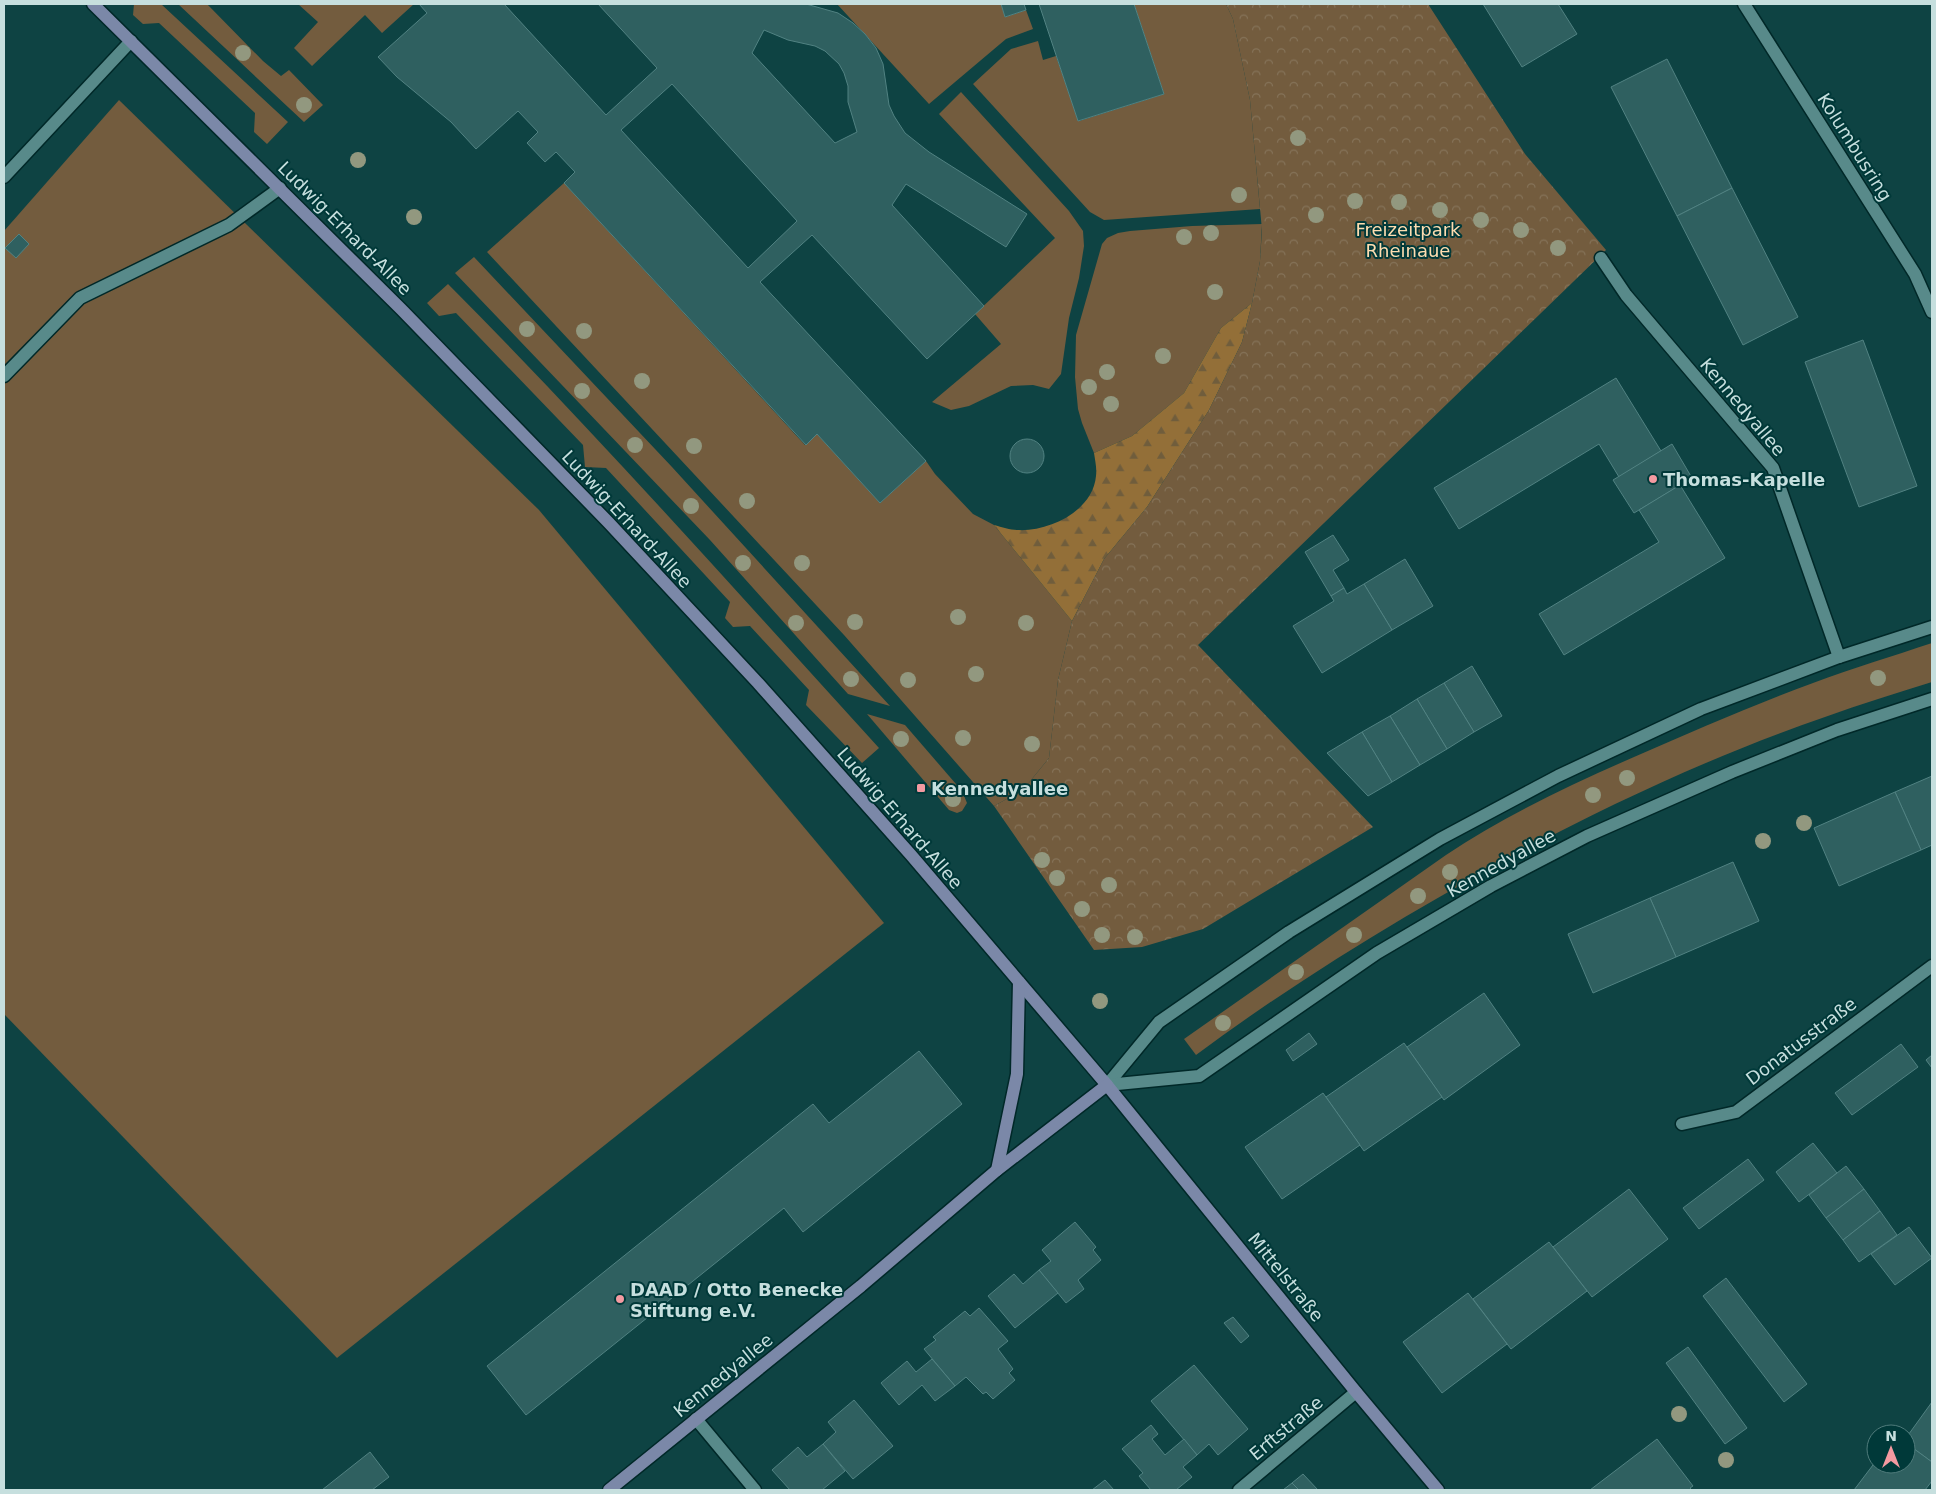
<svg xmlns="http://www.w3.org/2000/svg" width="1936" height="1494" font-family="'DejaVu Sans',sans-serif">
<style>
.grass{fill:#735c3e}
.forest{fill:url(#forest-firs)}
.park{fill:url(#park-crowns)}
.building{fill:#2f6060;stroke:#518282;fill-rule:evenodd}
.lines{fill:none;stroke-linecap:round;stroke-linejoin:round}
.lane-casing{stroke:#002828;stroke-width:15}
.street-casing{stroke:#002828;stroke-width:15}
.secondary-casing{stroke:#002828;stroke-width:15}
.lane{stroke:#588a8a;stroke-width:12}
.street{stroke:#588a8a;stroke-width:12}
.secondary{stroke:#7b88a8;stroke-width:12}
.tree{fill:#92987f}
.poi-dot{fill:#f49aa1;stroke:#003939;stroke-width:2}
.labels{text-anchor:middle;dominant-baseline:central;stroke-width:4;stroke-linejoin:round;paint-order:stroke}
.street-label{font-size:18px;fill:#c6dfde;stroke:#003939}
.park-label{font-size:18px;fill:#feddb0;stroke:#003939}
.poi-label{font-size:18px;font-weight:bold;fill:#c6dfde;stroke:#003939;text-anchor:start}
</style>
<defs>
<pattern id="forest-firs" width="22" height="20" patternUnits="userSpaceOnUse" patternTransform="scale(1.25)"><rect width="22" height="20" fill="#936f38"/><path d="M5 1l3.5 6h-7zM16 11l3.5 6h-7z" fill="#705d3c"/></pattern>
<pattern id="park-crowns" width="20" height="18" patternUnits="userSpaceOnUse" patternTransform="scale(1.25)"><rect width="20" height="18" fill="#735c3e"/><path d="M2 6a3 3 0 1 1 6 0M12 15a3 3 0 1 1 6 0" fill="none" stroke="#857359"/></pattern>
</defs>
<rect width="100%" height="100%" fill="#0e4343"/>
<!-- grass -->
<g class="grass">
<polygon points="134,4 161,4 288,122 267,144 254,132 255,113 159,23 143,24 133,15"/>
<polygon points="178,4 207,4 263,61 281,76 289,70 323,105 304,122"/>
<polygon points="298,4 414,4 382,33 365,15 312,66 294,48 318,22"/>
<polygon points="837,4 1001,4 1005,17 1026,10 1033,29 1006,39 929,104"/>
<polygon points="1134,4 1226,4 1233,19 1250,100 1260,209 1104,220 1090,212 973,84 1011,49 1038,41 1043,60 1056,56 1079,121 1164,94"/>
<polygon points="961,92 1069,211 1083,231 1084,246 1079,278 1069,318 1061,374 1049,389 1033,385 1011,386 969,406 951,410 932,402 1001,344 975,314 1055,238 939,114"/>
<polygon points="119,100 539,510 884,923 337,1358 4,1014 4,231"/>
<polygon points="564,183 805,445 817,434 880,503 926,461 935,474 973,514 994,525 1072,621 1058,680 1049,758 1023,790 994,806 844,635 487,252"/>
<polygon points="1262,224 1260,261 1252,303 1221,328 1184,393 1132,436 1094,453 1082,423 1078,409 1075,377 1076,335 1102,244 1107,238 1118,233 1130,231 1192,226"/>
<polygon points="474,257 672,467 890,706 848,694 710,540 455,273"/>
<path d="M448 284C597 434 737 592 879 748L862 763 806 705 809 690 750 626 733 627 725 618 730 602 606 468 585 467 583 445 456 313 439 316 427 303Z"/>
<path d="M1932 643V682C1897 693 1861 704 1825 717 1680 767 1537 839 1405 917 1333 960 1263 1005 1196 1055L1184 1039 1446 855C1504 816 1570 785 1634 757 1693 731 1753 705 1813 683 1853 668 1893 656 1932 643Z"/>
<polygon points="867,714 905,725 962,791 967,803 962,811 957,813 949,810"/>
</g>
<!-- forest -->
<path class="forest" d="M1252 303 1242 342 1209 410 1147 507 1104 559 1072 621 994 525C1002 527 1010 530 1017 530 1049 532 1093 511 1096 476 1097 468 1095 460 1094 453L1132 436 1184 393 1221 328Z"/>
<!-- park -->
<polygon class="park" points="1226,4 1428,4 1525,154 1606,250 1198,645 1373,827 1203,929 1142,947 1094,950 994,806 1023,790 1049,758 1058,680 1072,621 1104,559 1147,507 1209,410 1242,342 1252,303 1260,261 1262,230 1250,100 1233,19"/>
<!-- building -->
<g class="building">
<path d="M419 4H504L606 115 657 68 598 4H806L838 13 853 23 865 34 876 48 883 64 889 105 894 116 905 133 929 152 1027 214 1006 247 906 184 892 205 984 306 927 359 812 235 760 282 926 461 880 503 817 434 806 445 564 183 575 172 556 152 545 162 527 143 538 132 518 111 476 149 451 122 397 77 378 57 427 13ZM764 30 788 40 815 46 825 51 839 64 844 73 848 86V102L857 132 835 143 752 53ZM672 84 797 221 748 268 621 130Z"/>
<polygon points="1001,4 1024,4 1026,10 1005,17"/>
<polygon points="1039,4 1134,4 1164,94 1078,121"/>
<polygon points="1483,4 1558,4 1577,34 1522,67"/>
<polygon points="1667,59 1732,188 1677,216 1611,87"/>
<polygon points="1732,188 1798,317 1743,345 1677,216"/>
<polygon points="19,234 29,244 16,258 5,248"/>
<polygon points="1863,340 1917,486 1859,507 1805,362"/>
<polygon points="1616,378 1661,451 1619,477 1599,444 1459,529 1434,488"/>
<circle cx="1027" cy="456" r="17"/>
<polygon points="1672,444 1692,478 1634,513 1613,480"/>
<polygon points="1680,485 1725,558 1564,655 1539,614 1659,542 1639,510"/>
<polygon points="1333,535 1349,560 1333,570 1344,588 1331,596 1305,552"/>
<polygon points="1405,559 1433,606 1392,630 1364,584"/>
<polygon points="1364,584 1392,630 1322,673 1293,626 1334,601 1331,596 1344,588 1347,594"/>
<polygon points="1472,666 1502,716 1474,732 1444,683"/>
<polygon points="1444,683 1474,732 1447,749 1417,699"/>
<polygon points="1417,699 1447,749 1420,765 1390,716"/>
<polygon points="1390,716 1420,765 1392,782 1362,732"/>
<polygon points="1362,732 1392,782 1368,796 1327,753"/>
<polygon points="1932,776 1932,845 1921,850 1895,792"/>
<polygon points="1895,792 1921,850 1839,886 1814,828"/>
<polygon points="1733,862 1759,921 1676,957 1650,898"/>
<polygon points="1650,898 1676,957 1593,993 1568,934"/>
<polygon points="1484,993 1520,1045 1444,1100 1407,1047"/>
<polygon points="1309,1033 1317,1044 1293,1061 1286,1050"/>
<polygon points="1404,1043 1442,1097 1364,1151 1326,1097"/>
<polygon points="1901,1044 1918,1067 1852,1115 1835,1093"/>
<polygon points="919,1051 962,1104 803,1232 784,1208 526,1415 487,1366 813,1104 829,1123"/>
<polygon points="1932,1055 1932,1068 1926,1060"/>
<polygon points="1323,1093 1360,1145 1282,1199 1245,1147"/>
<polygon points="1813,1143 1837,1173 1799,1202 1776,1172"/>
<polygon points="1748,1159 1764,1180 1699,1229 1683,1208"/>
<polygon points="1846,1166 1864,1189 1826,1218 1809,1195"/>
<polygon points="1629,1189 1668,1239 1592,1297 1553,1247"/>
<polygon points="1864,1189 1880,1211 1843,1240 1826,1218"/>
<polygon points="1880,1211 1897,1235 1859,1262 1843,1240"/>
<polygon points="1075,1222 1096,1247 1093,1250 1101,1260 1078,1280 1084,1289 1066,1303 1039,1270 1051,1261 1042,1250"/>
<polygon points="1909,1227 1932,1258 1895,1285 1871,1254"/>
<polygon points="1549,1242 1587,1291 1511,1349 1473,1299"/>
<polygon points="1039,1270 1058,1293 1015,1328 988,1296 1014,1274 1023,1284"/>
<polygon points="1726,1278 1807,1384 1784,1402 1703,1296"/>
<polygon points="1468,1293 1507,1344 1442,1393 1403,1342"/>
<polygon points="979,1308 1008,1341 998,1349 1013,1369 1009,1373 1015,1380 993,1399 986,1392 983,1394 966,1377 955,1386 924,1349 936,1340 933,1337 965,1311 970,1316"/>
<polygon points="1233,1317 1249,1336 1241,1343 1224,1323"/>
<polygon points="1688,1347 1747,1428 1725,1444 1666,1363"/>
<polygon points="932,1359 955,1386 935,1401 922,1385 899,1405 881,1383 907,1361 916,1372"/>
<polygon points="1194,1365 1248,1429 1218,1455 1209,1444 1197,1455 1151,1401"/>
<polygon points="854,1400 893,1446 853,1479 823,1444 836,1432 828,1422"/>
<polygon points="1932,1402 1932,1462 1906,1443 1906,1438"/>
<polygon points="1151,1425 1158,1434 1152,1439 1165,1455 1184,1439 1197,1455 1183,1467 1192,1477 1176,1490 1151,1490 1139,1476 1143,1473 1122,1449"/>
<polygon points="1657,1439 1693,1486 1690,1488 1692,1490 1590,1490"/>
<polygon points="1906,1443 1932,1462 1932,1481 1925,1490 1854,1490 1876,1461 1876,1464 1906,1464"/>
<polygon points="823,1444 845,1471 822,1490 790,1490 772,1470 798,1447 807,1457"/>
<polygon points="370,1452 389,1477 372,1490 322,1490"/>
<polygon points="1303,1474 1318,1490 1299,1490 1292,1483"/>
<polygon points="1105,1480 1114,1490 1092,1490"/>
<polygon points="1292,1483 1299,1490 1283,1490"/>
</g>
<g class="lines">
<defs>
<g id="lane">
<polyline points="1601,258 1626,295 1773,468 1839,657"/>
<polyline points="4,376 80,298 229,225 280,188"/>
</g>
<g id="street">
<polyline points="1744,4 1915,274 1932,312"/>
<polyline points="4,177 131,41"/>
<polyline points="1107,1085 1159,1022 1289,932 1440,839 1558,776 1701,709 1839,657 1932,627"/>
<polyline points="1107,1085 1199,1076 1377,953 1491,886 1587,836 1732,772 1837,730 1932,699"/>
<polyline points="1682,1124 1736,1112 1932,966"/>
<polyline points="696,1419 755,1490"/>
<polyline points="1239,1490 1356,1392"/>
</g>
<g id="secondary">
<polyline points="93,4 401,309 609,523 758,683 911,855 1107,1085 1356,1392 1438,1490"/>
<polyline points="997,1170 1017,1074 1019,982"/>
<polyline points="609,1490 861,1286 997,1170 1107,1085"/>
</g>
</defs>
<!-- lane casing -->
<use href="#lane" class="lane-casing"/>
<!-- street casing -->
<use href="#street" class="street-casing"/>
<!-- secondary casing -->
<use href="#secondary" class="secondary-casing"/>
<!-- lane -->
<use href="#lane" class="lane"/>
<!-- street -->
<use href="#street" class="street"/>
<!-- secondary -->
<use href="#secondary" class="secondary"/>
</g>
<!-- trees -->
<g class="tree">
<circle cx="243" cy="53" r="8"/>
<circle cx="304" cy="105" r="8"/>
<circle cx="1298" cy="138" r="8"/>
<circle cx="358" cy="160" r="8"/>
<circle cx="1239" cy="195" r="8"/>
<circle cx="1355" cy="201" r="8"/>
<circle cx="1399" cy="202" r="8"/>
<circle cx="1440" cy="210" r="8"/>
<circle cx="1316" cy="215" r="8"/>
<circle cx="414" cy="217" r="8"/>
<circle cx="1481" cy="220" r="8"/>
<circle cx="1521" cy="230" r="8"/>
<circle cx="1211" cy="233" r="8"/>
<circle cx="1184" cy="237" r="8"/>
<circle cx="1558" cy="248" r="8"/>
<circle cx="1215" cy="292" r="8"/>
<circle cx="527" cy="329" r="8"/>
<circle cx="584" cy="331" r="8"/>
<circle cx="1163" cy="356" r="8"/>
<circle cx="1107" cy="372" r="8"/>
<circle cx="642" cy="381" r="8"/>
<circle cx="1089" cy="387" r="8"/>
<circle cx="582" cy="391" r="8"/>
<circle cx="1111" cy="404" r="8"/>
<circle cx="635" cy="445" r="8"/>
<circle cx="694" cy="446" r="8"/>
<circle cx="747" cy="501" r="8"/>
<circle cx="691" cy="506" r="8"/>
<circle cx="743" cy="563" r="8"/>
<circle cx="802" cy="563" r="8"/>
<circle cx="958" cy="617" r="8"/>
<circle cx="855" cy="622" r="8"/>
<circle cx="796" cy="623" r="8"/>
<circle cx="1026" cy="623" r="8"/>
<circle cx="976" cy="674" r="8"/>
<circle cx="1878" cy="678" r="8"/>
<circle cx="851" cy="679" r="8"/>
<circle cx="908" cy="680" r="8"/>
<circle cx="963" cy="738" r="8"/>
<circle cx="901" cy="739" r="8"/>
<circle cx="1032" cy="744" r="8"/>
<circle cx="1627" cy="778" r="8"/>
<circle cx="1593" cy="795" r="8"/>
<circle cx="953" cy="799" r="8"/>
<circle cx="1804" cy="823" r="8"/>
<circle cx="1763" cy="841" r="8"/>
<circle cx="1042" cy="860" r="8"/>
<circle cx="1450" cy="872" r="8"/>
<circle cx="1057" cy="878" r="8"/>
<circle cx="1109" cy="885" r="8"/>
<circle cx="1418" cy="896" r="8"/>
<circle cx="1082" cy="909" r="8"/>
<circle cx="1102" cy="935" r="8"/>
<circle cx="1354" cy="935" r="8"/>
<circle cx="1135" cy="937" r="8"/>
<circle cx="1296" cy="972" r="8"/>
<circle cx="1100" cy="1001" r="8"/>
<circle cx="1223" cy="1023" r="8"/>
<circle cx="1679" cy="1414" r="8"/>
<circle cx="1726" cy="1460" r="8"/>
</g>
<!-- markers -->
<g class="poi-dot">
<circle cx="1653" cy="479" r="5"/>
<rect x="916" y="783" width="10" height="10" rx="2.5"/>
<circle cx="620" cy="1299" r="5"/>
</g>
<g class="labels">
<!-- street labels -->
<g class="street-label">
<text transform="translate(1855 147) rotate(58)">Kolumbusring</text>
<text transform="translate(345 228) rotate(45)">Ludwig-Erhard-Allee</text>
<text transform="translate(1743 407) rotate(50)">Kennedyallee</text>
<text transform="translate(627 519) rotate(47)">Ludwig-Erhard-Allee</text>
<text transform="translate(900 818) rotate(49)">Ludwig-Erhard-Allee</text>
<text transform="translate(1501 863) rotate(-29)">Kennedyallee</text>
<text transform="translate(1801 1041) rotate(-37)">Donatusstraße</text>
<text transform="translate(1286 1277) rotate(51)">Mittelstraße</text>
<text transform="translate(723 1375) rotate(-39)">Kennedyallee</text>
<text transform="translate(1286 1428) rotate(-40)">Erftstraße</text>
</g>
<!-- park labels -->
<g class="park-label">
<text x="1408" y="229">Freizeitpark<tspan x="1408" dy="21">Rheinaue</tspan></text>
</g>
<!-- poi labels -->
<g class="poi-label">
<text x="1663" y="479">Thomas-Kapelle</text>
<text x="931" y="788">Kennedyallee</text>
<text x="630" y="1289">DAAD / Otto Benecke<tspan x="630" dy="21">Stiftung e.V.</tspan></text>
</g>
</g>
<!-- border -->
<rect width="1936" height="1494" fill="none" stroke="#c6dfde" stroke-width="10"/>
<!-- north arrow -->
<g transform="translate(1891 1449)"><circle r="24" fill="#003939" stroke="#4f7b7b"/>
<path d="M0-4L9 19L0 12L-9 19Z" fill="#f49aa1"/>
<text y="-8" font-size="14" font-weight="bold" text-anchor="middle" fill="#c6dfde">N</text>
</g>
</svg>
